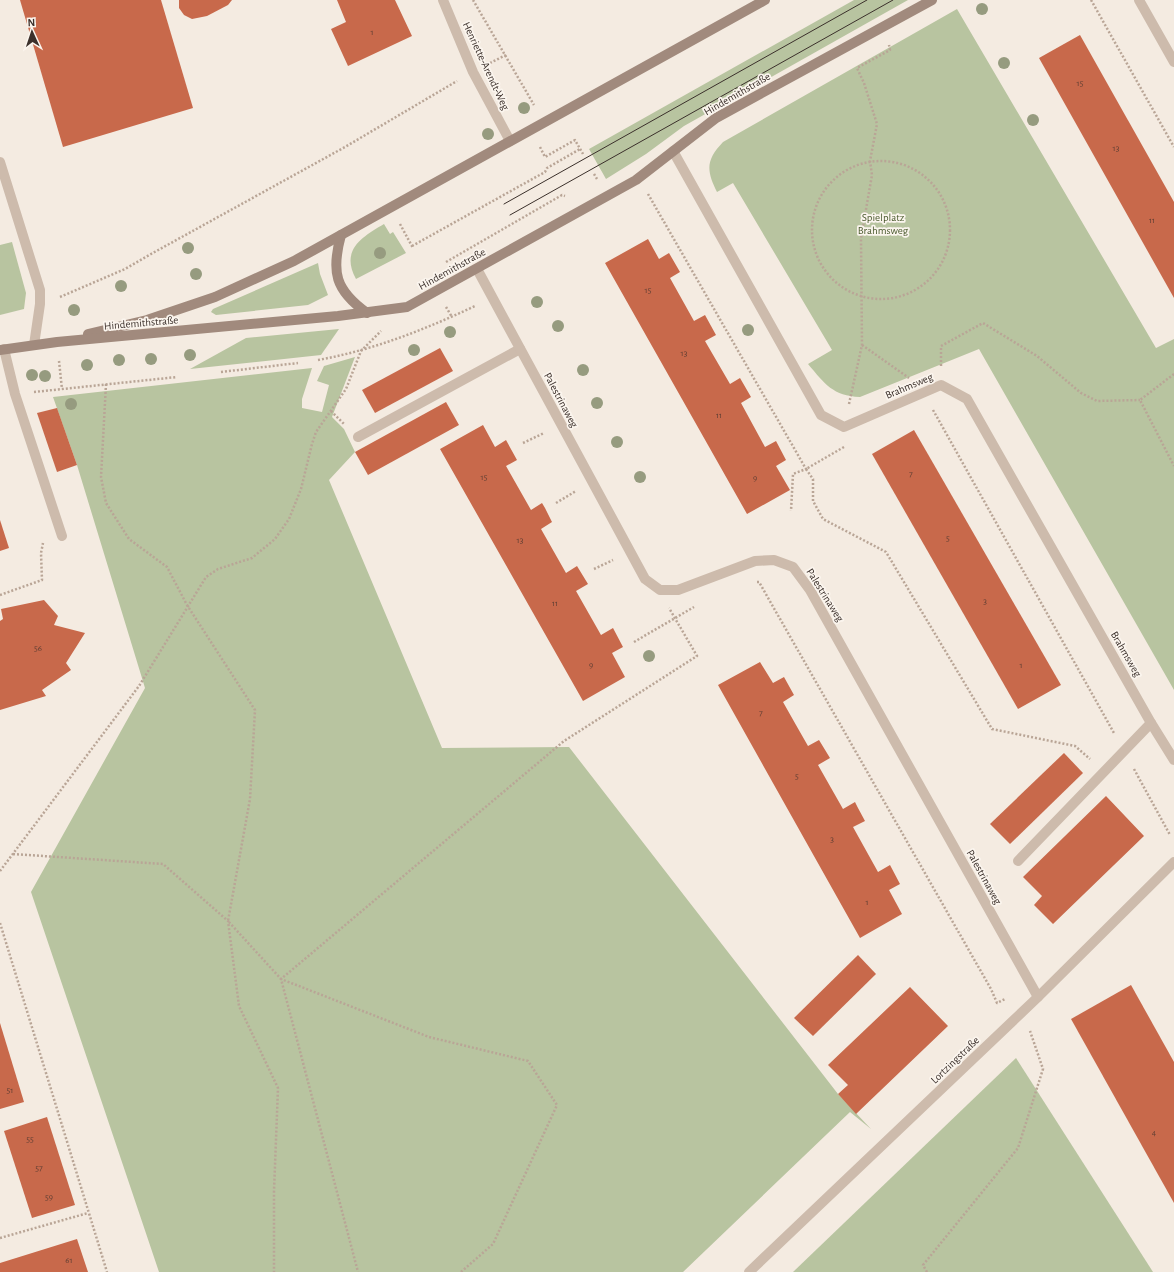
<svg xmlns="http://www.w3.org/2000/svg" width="1174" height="1272" font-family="'Alegreya Sans',sans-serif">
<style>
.green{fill:#b8c4a0}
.building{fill:#c8694b}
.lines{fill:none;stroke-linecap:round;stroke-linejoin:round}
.path{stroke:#b9a596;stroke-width:2.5;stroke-dasharray:2 2;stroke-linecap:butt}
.lane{stroke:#cdbbac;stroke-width:10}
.street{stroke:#cdbbac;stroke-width:10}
.secondary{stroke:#a18a7d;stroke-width:10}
.tram{stroke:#3b302b;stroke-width:1}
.tree{fill:#969b7f}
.labels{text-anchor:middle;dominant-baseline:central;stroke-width:3.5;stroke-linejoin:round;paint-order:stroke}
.number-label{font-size:9px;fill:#5e3e33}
.street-label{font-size:11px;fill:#3b302b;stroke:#fbf5ee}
.park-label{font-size:11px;fill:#4a5a2e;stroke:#fbf5ee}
</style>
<rect width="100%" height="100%" fill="#f4ebe1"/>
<!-- green -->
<g class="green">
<polygon points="854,0 908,0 684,126 646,154 606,179 589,149"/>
<path d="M957 9 1156 348 1174 339V690L979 349 860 397C833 396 825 384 808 364L832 350 733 183 717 192C706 170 706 160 723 142Z"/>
<path d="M384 224 390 234 393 232 406 253 356 279C340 250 362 237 384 224Z"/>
<polygon points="12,242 26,293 24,309 0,315 0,245"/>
<polygon points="318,263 320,274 328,295 308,305 216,315 211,312 213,309"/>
<polygon points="339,329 321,355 190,369 246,338"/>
<polygon points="355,357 332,417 344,429 355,452 329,480 442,748 569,747 838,1094 871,1129 850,1112 683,1272 159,1272 31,892 145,688 77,465 53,397 312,368 302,399 302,408 322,412 329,385 317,381 324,366"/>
<polygon points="1016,1058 1153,1272 793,1272"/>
</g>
<!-- building -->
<g class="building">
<polygon points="20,0 161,0 193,108 63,147"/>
<polygon points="179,0 232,0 228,5 207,16 192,19 184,15 179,8"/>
<polygon points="337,0 395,0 412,36 348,66 331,29 346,22"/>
<polygon points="1080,35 1174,202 1174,298 1039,58"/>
<polygon points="648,239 659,259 669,253 680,272 670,278 694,321 705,315 716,335 705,341 730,384 740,378 751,397 741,403 765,447 776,441 786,460 776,466 790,490 747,514 605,263"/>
<polygon points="440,348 453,371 375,413 362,390"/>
<polygon points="446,402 459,425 368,475 355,452"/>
<polygon points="57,408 77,465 57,472 37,413"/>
<polygon points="483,425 495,447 506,440 517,460 506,466 531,510 542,503 545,508 552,522 541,529 566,573 577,566 588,584 576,591 601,635 613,628 623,647 612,653 625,677 583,701 440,449"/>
<polygon points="914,430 1061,685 1018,709 872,454"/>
<polygon points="0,520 9,548 0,551"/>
<polygon points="44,600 58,616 54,625 85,633 66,663 71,670 42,690 46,696 0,710 0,621 3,619 1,609"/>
<polygon points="760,662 773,683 784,677 794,695 783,702 796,725 808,746 819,740 830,758 818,765 843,809 855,802 858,808 865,821 853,827 878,872 890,865 900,884 889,890 902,914 860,938 718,685"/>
<polygon points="1064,753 1083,773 1010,844 990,824"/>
<polygon points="1106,796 1144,836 1053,924 1034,905 1042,896 1023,877"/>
<polygon points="858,955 876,974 813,1036 794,1018"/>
<polygon points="1131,985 1174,1062 1174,1203 1071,1019"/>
<polygon points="910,987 948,1026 856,1114 838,1094 848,1085 828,1065"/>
<polygon points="0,1023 24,1102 0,1109"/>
<polygon points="47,1117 75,1205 32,1218 4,1131"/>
<polygon points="77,1239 88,1272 0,1272 0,1263"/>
</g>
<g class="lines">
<!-- path -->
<g class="path">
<polyline points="473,0 534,105"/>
<polyline points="1091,0 1174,147"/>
<polyline points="490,63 506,55"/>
<polyline points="540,147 545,157 575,140 583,154"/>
<circle cx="881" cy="230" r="69"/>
<polyline points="594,174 597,179"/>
<polyline points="648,194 806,469 793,474 791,511"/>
<polyline points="400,224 413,248"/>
<polyline points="412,246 545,172 547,168 580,149"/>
<polyline points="446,262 562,195 565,196"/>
<polyline points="60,297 125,269 151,254 345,147 457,81"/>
<polyline points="446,307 452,317"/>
<polyline points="862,345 909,378"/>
<path d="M318 360C373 350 424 330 475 306"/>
<polyline points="59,361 62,389"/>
<polyline points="941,366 941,346 983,323 1037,356 1081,393 1097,401 1140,400"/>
<polyline points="221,372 298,363"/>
<polyline points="1174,374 1140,400 1174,466"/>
<polyline points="106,384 101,477 106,503 129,539 167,567 187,605 255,710 250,799 228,921 281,979 358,1272"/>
<polyline points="34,392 177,377"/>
<polyline points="849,404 862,345 861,238 872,175 870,161 877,124 864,83 857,68 890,50 889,45"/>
<polyline points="933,410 1114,733"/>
<polyline points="331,411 345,425"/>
<polyline points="523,443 544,433"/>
<polyline points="844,447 806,469 813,479 813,501 823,519 886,552 992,729 1075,746 1090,759"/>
<polyline points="556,503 576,491"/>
<polyline points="594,569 613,560"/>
<polyline points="757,582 759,582 991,989 997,1003 1005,999"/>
<polyline points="0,595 42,580 41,553 43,543"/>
<polyline points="634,642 694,607"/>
<polyline points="1134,769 1170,835"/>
<polyline points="13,854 163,864 228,921 239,1006 278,1088 274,1191 274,1272"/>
<polyline points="0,871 139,686 206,577 218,569 252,558 275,539 289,519 301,489 312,444 316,432 346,389 361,351 381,331"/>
<polyline points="0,923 107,1272"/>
<polyline points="0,1238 88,1213"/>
<polyline points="461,1272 493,1244 557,1105 528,1061 429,1037 281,979 564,741 697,656 669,608"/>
<polyline points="927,1272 923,1265 1018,1148 1043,1069 1030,1031"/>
</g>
<!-- lane -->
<g class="lane">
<polyline points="443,0 473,72 510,141"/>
<polyline points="0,162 40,290 40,304 34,345"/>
<polyline points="4,349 15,394 62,536"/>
<polyline points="358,437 520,349"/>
<polyline points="1018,861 1151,723"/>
</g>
<!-- street -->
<g class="street">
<polyline points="1139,0 1174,62"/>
<polyline points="673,151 821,415 844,427 941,385 967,399 1151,723 1174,760"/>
<polyline points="477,269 645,579 660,590 678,590 755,561 774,560 793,567 810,590 1038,997"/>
<polyline points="749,1272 1038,997 1174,862"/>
</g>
<!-- secondary -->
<g class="secondary">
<path d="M341 235C331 272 335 290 367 313"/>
<polyline points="88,334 147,320 215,297 294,261 765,0"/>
<polyline points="0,350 57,342 338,316 407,307 636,180 716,118 932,0"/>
</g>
<!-- tram -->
<g class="tram">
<polyline points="504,204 867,0"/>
<polyline points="510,215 893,0"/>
</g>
</g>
<!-- trees -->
<g class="tree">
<circle cx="982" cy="9" r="6"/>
<circle cx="1004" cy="63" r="6"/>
<circle cx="524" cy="108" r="6"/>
<circle cx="1033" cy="120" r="6"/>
<circle cx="488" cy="134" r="6"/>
<circle cx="188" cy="248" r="6"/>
<circle cx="380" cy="253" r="6"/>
<circle cx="196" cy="274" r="6"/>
<circle cx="121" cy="286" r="6"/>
<circle cx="537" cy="302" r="6"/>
<circle cx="74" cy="310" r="6"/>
<circle cx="558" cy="326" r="6"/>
<circle cx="748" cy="330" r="6"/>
<circle cx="450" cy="332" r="6"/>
<circle cx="414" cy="350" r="6"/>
<circle cx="190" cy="355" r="6"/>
<circle cx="151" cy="359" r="6"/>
<circle cx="119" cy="360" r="6"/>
<circle cx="87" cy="365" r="6"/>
<circle cx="583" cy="370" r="6"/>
<circle cx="32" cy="375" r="6"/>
<circle cx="45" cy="376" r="6"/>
<circle cx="597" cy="403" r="6"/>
<circle cx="71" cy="404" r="6"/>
<circle cx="617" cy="442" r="6"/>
<circle cx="640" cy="477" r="6"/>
<circle cx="649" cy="656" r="6"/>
</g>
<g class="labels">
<!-- number labels -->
<g class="number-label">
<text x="372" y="32">1</text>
<text x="1080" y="83">15</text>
<text x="1116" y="148">13</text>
<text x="1152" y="220">11</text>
<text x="648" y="290">15</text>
<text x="684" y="353">13</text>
<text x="719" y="415">11</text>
<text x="911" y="474">7</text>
<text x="484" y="477">15</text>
<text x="755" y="478">9</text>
<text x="948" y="538">5</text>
<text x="520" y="540">13</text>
<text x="985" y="601">3</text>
<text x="555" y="603">11</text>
<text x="38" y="648">56</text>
<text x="591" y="665">9</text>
<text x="1021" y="665">1</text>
<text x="761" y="713">7</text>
<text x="797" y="776">5</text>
<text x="832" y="839">3</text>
<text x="867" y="902">1</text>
<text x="10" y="1090">51</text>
<text x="1154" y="1132">4</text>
<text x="30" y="1139">55</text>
<text x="39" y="1168">57</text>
<text x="49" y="1197">59</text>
<text x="69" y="1260">61</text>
</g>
<!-- street labels -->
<g class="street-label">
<text transform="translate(486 66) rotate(65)">Henriette-Arendt-Weg</text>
<text transform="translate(737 94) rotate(-30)">Hindemithstraße</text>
<text transform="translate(452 269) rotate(-29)">Hindemithstraße</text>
<text transform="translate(141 323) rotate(-5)">Hindemithstraße</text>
<text transform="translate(909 386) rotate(-23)">Brahmsweg</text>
<text transform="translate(561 400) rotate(62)">Palestrinaweg</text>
<text transform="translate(825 595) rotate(58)">Palestrinaweg</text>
<text transform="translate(1126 654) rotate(60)">Brahmsweg</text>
<text transform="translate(984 877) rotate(61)">Palestrinaweg</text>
<text transform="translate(955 1060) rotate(-44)">Lortzingstraße</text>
</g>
<!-- park labels -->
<g class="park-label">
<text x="883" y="217">Spielplatz<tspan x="883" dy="13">Brahmsweg</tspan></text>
</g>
</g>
<!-- north arrow -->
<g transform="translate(32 32) rotate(357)" stroke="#fbf5ee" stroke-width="3" paint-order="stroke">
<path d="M0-3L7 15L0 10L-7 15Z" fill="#3b302b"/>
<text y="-6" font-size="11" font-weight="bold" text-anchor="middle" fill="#3b302b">N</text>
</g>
</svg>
